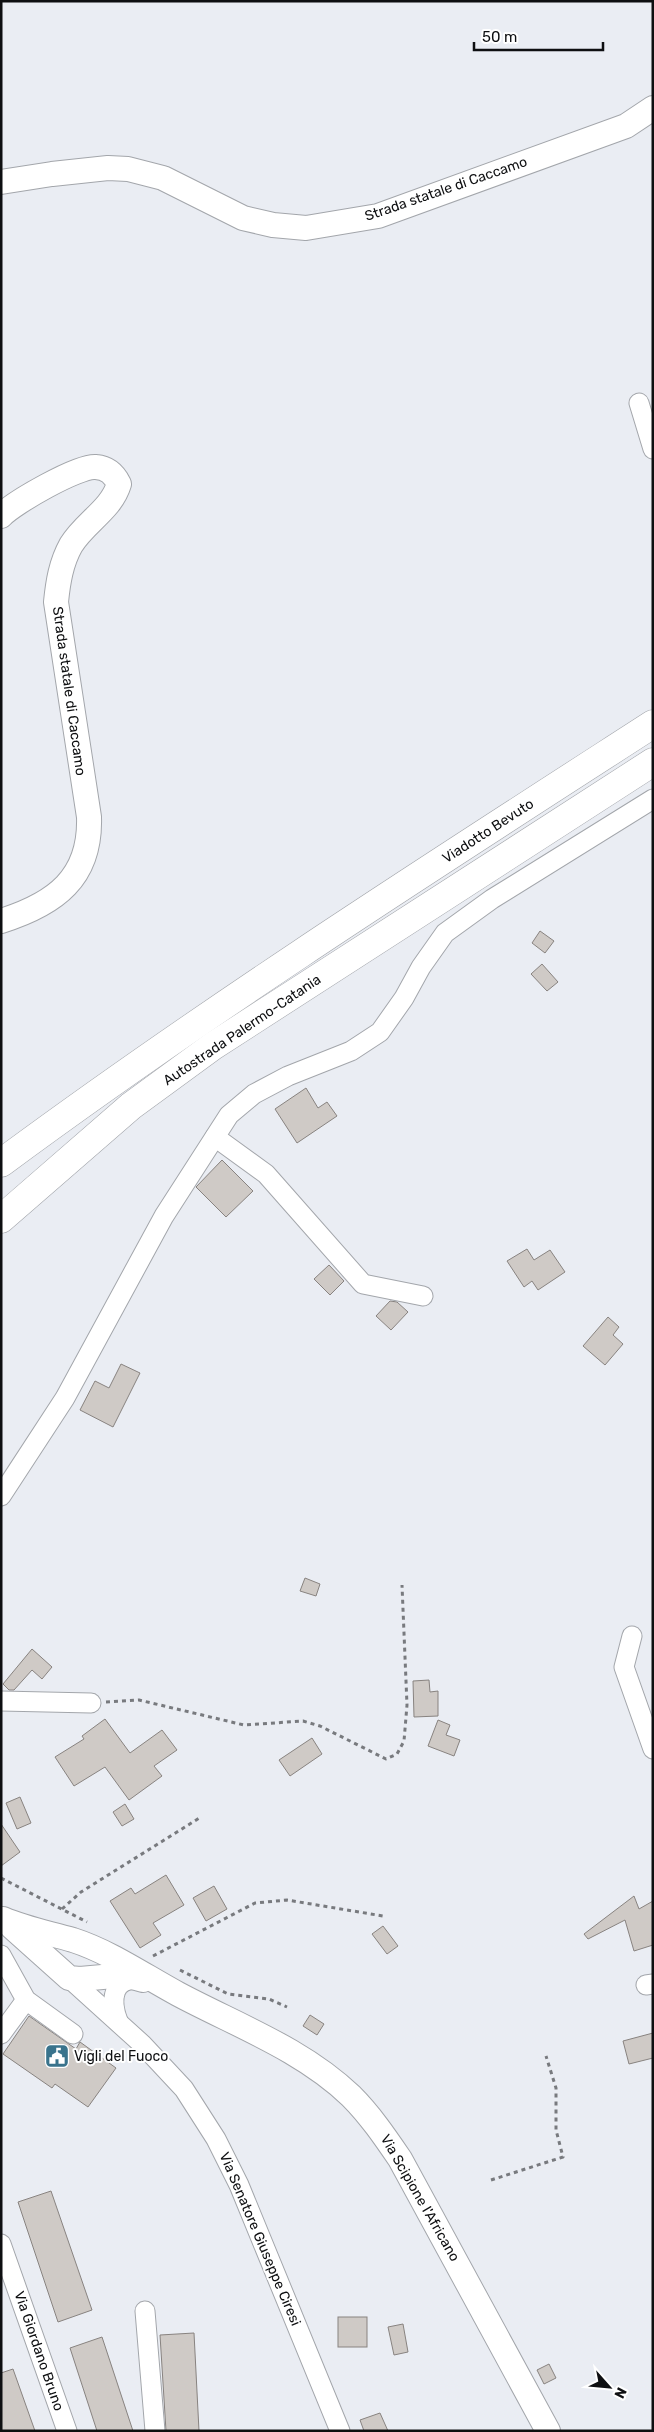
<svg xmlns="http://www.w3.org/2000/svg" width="654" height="2432" font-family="Rubik,sans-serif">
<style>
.building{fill:#cfcac6;stroke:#888380}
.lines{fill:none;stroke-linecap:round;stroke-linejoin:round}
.minor-casing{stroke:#a3a6ab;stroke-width:21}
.major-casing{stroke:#a3a6ab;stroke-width:26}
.highway-casing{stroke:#a3a6ab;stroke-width:29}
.path{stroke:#787a7e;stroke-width:3;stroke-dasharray:4 4;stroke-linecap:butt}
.minor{stroke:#fff;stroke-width:19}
.major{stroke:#fff;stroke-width:24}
.highway{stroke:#fff;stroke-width:28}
.labels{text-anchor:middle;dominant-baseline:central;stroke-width:4;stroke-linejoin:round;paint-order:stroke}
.street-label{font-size:14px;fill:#0e0f11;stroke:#fff}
.poi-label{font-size:14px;fill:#0e0f11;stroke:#fff;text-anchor:start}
</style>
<rect width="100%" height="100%" fill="#eaedf3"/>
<!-- building -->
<g class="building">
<polygon points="540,931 554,941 545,953 532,943"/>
<polygon points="542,964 558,982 547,991 531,974"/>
<polygon points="306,1088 318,1108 327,1102 337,1116 297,1143 275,1109"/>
<polygon points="222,1160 253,1191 226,1217 196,1187"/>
<polygon points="527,1249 534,1260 550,1250 565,1272 538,1290 532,1281 524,1287 507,1261"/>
<polygon points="329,1265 344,1281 330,1295 314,1279"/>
<polygon points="390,1301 397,1302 408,1312 391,1330 376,1316"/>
<polygon points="608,1317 619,1327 613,1335 623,1344 605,1365 583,1346"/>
<polygon points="121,1364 140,1373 113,1427 80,1410 95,1381 109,1388"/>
<polygon points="305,1578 320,1584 316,1596 300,1591"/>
<polygon points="32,1649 52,1667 42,1679 32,1670 14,1690 9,1690 3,1684"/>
<polygon points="429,1680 430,1692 438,1691 438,1716 414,1717 413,1681"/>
<polygon points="105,1719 130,1753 162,1730 177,1750 154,1766 162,1776 129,1800 105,1767 74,1786 55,1757 84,1739 82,1736"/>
<polygon points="438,1720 450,1725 446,1735 460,1740 454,1756 428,1746"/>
<polygon points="312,1738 322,1754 290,1776 279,1760"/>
<polygon points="20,1797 31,1823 17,1829 6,1803"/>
<polygon points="125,1804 134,1819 122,1826 113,1812"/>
<polygon points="1,1824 20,1852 1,1866"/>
<polygon points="166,1875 184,1905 153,1923 161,1935 140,1948 110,1901 131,1888 135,1894"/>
<polygon points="214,1886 227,1909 206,1921 193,1898"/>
<polygon points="634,1896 639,1909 653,1901 653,1945 634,1951 625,1920 588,1939 584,1934"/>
<polygon points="383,1926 398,1946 387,1954 372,1934"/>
<polygon points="310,2015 324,2024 317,2035 303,2026"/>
<polygon points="29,2016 76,2049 80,2042 116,2068 88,2107 55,2084 52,2088 3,2054"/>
<polygon points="653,2033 653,2058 629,2064 623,2041"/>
<polygon points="51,2191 92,2310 58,2322 18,2202"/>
<rect x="338" y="2317" width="29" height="30"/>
<polygon points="403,2324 408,2352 394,2355 388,2327"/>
<polygon points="194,2333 199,2431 166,2431 160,2335"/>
<polygon points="102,2337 133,2431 97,2431 70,2348"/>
<polygon points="549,2364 556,2378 544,2384 537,2370"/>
<polygon points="13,2369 35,2431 1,2431 1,2373"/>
<polygon points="380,2413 388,2431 364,2431 360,2420"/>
</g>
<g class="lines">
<defs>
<g id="minor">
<polyline points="639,403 653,449"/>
<polyline points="215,1137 266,1174 363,1284 423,1296"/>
<polyline points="1,1496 65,1398 164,1216 229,1115 254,1094 288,1076 351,1051 380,1032 404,998 421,967 445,933 492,899 653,799"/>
<polyline points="632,1636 624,1667 653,1749"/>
<polyline points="1,1701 91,1703"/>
<polyline points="1,1955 26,2000 73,2034"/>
<polyline points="69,1978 142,2044 184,2089 216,2139 239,2185 340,2431"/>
<polyline points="646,1985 653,1984"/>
<path d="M118 2021C110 2000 112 1976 141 1980"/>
<polyline points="1,2034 26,2000"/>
<polyline points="1,2244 67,2431"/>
<polyline points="145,2311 155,2431"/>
</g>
<g id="major">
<polyline points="1,182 52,174 108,168 128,169 163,178 243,218 273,225 306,228 378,216 626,126 653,108"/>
<path d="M1 516C13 503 79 465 96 467 108 468 114 474 119 484 111 510 85 522 71 545 61 563 58 582 56 602L89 817C91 878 55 904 1 921"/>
<path d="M3 1919C26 1929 49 1933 73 1940 110 1952 143 1975 178 1994 236 2025 302 2049 351 2096 370 2115 385 2137 400 2159L548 2431"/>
<polyline points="12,1927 69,1978 80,1979 125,1975 143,1980"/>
</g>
<g id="highway">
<path d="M1 1163C212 1007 433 866 653 724"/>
<polyline points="1,1219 131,1106 213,1046 653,762"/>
</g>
</defs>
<!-- minor casing -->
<use href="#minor" class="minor-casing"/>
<!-- major casing -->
<use href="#major" class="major-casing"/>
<!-- highway casing -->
<use href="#highway" class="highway-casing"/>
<!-- path -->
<g class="path">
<polyline points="106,1702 139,1700 244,1725 303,1721 320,1726 386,1759 397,1754 404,1741 407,1705 402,1585"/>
<polyline points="1,1878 87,1922"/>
<polyline points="62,1909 81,1892 201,1817"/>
<polyline points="153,1956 255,1903 287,1900 383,1916"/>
<polyline points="180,1970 228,1994 269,1999 287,2007"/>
<polyline points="491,2180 563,2157 556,2130 556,2088 546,2056"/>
</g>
<!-- minor -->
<use href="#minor" class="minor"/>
<!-- major -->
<use href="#major" class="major"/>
<!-- highway -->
<use href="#highway" class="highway"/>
</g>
<!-- icons -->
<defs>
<symbol id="civic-square" viewBox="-11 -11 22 22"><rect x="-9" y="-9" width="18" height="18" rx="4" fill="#39738c" stroke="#fff"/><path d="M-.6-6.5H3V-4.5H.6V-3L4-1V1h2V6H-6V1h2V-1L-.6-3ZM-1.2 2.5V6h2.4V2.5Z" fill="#fff"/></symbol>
</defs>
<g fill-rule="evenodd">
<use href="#civic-square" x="43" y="2042" width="28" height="28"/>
</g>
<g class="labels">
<!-- street labels -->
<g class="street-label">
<text transform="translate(446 189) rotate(-19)">Strada statale di Caccamo</text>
<text transform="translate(69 691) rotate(82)">Strada statale di Caccamo</text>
<text transform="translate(488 831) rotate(-33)">Viadotto Bevuto</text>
<text transform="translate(242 1030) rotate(-34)">Autostrada Palermo-Catania</text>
<text transform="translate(420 2198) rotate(60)">Via Scipione l'Africano</text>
<text transform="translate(260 2239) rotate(67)">Via Senatore Giuseppe Ciresi</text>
<text transform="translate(39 2351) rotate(71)">Via Giordano Bruno</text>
</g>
<!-- poi labels -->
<g class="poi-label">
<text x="74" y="2056">Vigli del Fuoco</text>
</g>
</g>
<!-- border -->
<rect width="654" height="2432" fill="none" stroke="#0e0f11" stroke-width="5"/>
<!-- north arrow -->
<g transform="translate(609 2387) rotate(117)" stroke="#ffffff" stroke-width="4" paint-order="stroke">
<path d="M0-4L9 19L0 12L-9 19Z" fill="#0e0f11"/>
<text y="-8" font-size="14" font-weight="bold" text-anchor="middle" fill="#0e0f11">N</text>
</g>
<!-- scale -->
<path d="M474 42v8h129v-8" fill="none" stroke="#0e0f11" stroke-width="2.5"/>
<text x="482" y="42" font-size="15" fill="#0e0f11" stroke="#ffffff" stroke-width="4" paint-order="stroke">50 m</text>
</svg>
